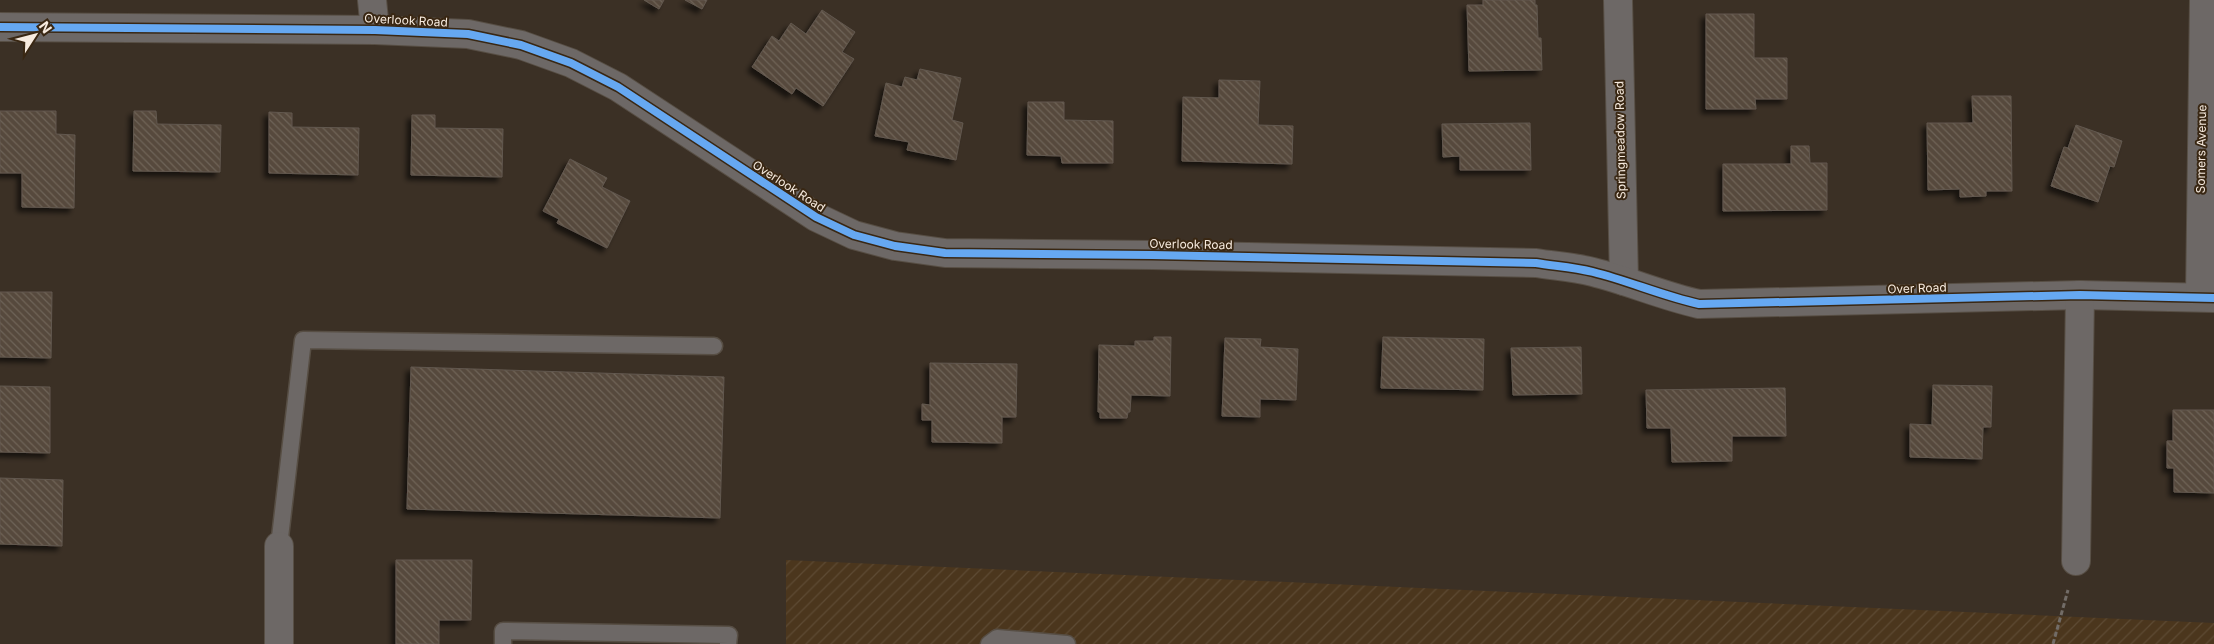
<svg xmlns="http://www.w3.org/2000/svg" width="2214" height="644" font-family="Inter,sans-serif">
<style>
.industrial{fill:url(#industrial-furrows)}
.building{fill:url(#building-back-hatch);stroke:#62584f;filter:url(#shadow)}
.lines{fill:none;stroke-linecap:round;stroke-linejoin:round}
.lane-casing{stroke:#574e44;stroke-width:19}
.street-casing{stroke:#574e44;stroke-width:30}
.path{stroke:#726c67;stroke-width:3;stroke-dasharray:5 2.5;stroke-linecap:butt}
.lane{stroke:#6d6866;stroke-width:16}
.street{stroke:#6d6866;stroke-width:28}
.cycleway-casing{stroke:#392713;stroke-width:11}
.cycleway{stroke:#66a8f1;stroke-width:8}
.labels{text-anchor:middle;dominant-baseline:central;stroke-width:4;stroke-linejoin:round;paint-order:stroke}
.street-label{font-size:12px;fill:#f7ebdf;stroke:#392713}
</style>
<defs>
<pattern id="industrial-furrows" width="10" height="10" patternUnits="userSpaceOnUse" patternTransform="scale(1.25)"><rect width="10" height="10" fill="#4b361d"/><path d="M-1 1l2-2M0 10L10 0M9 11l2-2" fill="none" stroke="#5d4a33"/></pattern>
<pattern id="building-back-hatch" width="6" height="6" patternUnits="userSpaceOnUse" patternTransform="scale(1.25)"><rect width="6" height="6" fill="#56493c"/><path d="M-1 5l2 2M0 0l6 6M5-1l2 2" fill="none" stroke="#6f6358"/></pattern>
<filter id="shadow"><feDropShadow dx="-4.5" dy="4.5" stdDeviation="2.5" flood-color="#0009"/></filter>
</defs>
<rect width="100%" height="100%" fill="#3b3025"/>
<!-- industrial -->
<polygon class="industrial" points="786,560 2214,623 2214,644 786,644"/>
<!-- building -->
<g class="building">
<polygon points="644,0 664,0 659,9"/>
<polygon points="685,0 707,0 702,9"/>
<polygon points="1483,0 1535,0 1535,5 1537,5 1538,38 1541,38 1542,70 1469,71 1467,5 1483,5"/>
<polygon points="822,10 855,32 842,52 854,59 823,106 796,88 792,94 752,67 772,36 779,41 791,23 806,34"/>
<polygon points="1706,14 1754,14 1754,58 1787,58 1787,99 1755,99 1756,109 1706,109"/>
<polygon points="920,69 961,78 952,120 963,123 956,160 907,150 909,142 875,136 886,83 902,87 905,77 917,80"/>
<polygon points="1219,80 1260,81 1258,125 1293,126 1292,164 1182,161 1183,97 1219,98"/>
<polygon points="1972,96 2011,96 2012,191 1986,191 1986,196 1960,197 1960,189 1928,190 1927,123 1973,123"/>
<polygon points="1028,102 1064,102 1064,120 1113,121 1113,163 1062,163 1061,156 1027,155"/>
<polygon points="0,111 56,111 56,134 75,135 74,208 22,207 22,173 0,173"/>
<polygon points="134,111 156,111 157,124 221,125 220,172 133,171"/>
<polygon points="269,112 292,113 292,127 359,128 358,175 269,173"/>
<polygon points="412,115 435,115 435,128 503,129 502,177 411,175"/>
<polygon points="1530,123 1531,170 1460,170 1460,156 1443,157 1442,124"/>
<polygon points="2076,125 2122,141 2114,167 2110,166 2098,202 2051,186 2064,147 2068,148"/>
<polygon points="1791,146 1809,146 1810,163 1827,163 1827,210 1723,211 1723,164 1791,164"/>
<polygon points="570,159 607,178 602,187 630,201 607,248 557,223 559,219 543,211"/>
<polygon points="0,292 52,292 51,358 0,357"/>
<polygon points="1154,337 1171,337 1170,396 1131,395 1130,412 1128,412 1127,418 1100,418 1100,412 1098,412 1099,345 1135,346 1135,341 1154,341"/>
<polygon points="1383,337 1484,339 1483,390 1381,388"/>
<polygon points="1225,338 1261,339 1260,347 1298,349 1296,400 1260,399 1260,417 1222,416"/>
<polygon points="1581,347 1582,394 1513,395 1511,348"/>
<polygon points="930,363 1017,364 1016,417 1002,417 1002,443 932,442 932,420 922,420 922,404 930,405"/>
<polygon points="411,367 724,377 720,518 407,509"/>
<polygon points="1933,385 1992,386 1991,427 1983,427 1982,459 1910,457 1910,424 1932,425"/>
<polygon points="0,386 50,387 50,453 0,452"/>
<polygon points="1785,388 1786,436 1732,436 1732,461 1672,462 1671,428 1647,428 1646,390"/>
<polygon points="2173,410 2214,410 2214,493 2174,492 2174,468 2167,468 2167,441 2173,441"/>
<polygon points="0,478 63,480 62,546 0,544"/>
<polygon points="396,560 472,560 471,620 439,620 439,644 396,644"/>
</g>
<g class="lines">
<defs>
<g id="lane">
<polyline points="279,546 303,340 714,346"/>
<polyline points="503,644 503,631 729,635 728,644"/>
<polyline points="989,644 997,638 1067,644"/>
</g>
<g id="street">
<polyline points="372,0 375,30"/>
<polyline points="1618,0 1624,281"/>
<path d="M0 27 375 30 468 34 521 45 571 63 618 87 816 217 854 235 895 246 945 253 1152 255 1536 263C1554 266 1574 267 1593 272 1629 281 1663 296 1699 304L2080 295 2214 298"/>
<polyline points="2200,297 2204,0"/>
<polyline points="2076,561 2080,295"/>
<polyline points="279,644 279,546"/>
</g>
</defs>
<!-- lane casing -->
<use href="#lane" class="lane-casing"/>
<!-- street casing -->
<use href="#street" class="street-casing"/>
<!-- path -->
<polyline class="path" points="2053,644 2068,590"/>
<!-- lane -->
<use href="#lane" class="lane"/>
<!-- street -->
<use href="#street" class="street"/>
<defs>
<path id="cycleway" d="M0 27 375 30 468 34 521 45 571 63 618 87 816 217 854 235 895 246 945 253 1152 255 1536 263C1554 266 1574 267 1593 272 1629 281 1663 296 1699 304L2080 295 2214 298"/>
</defs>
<!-- cycleway casing -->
<use href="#cycleway" class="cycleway-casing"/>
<!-- cycleway -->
<use href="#cycleway" class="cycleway"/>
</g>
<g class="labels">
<!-- street labels -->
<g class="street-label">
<text transform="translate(406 20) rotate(3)">Overlook Road</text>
<text transform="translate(1620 140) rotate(-91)">Springmeadow Road</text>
<text transform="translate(2201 149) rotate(-89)">Somers Avenue</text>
<text transform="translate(789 186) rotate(33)">Overlook Road</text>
<text transform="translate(1191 244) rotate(1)">Overlook Road</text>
<text transform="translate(1917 288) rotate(-2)">Over Road</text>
</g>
</g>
<!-- north arrow -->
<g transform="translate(35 35) rotate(54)" stroke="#392713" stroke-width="4" paint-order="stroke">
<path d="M0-4L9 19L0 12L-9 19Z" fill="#f7ebdf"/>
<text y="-8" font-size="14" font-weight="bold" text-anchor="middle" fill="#f7ebdf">N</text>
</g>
</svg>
